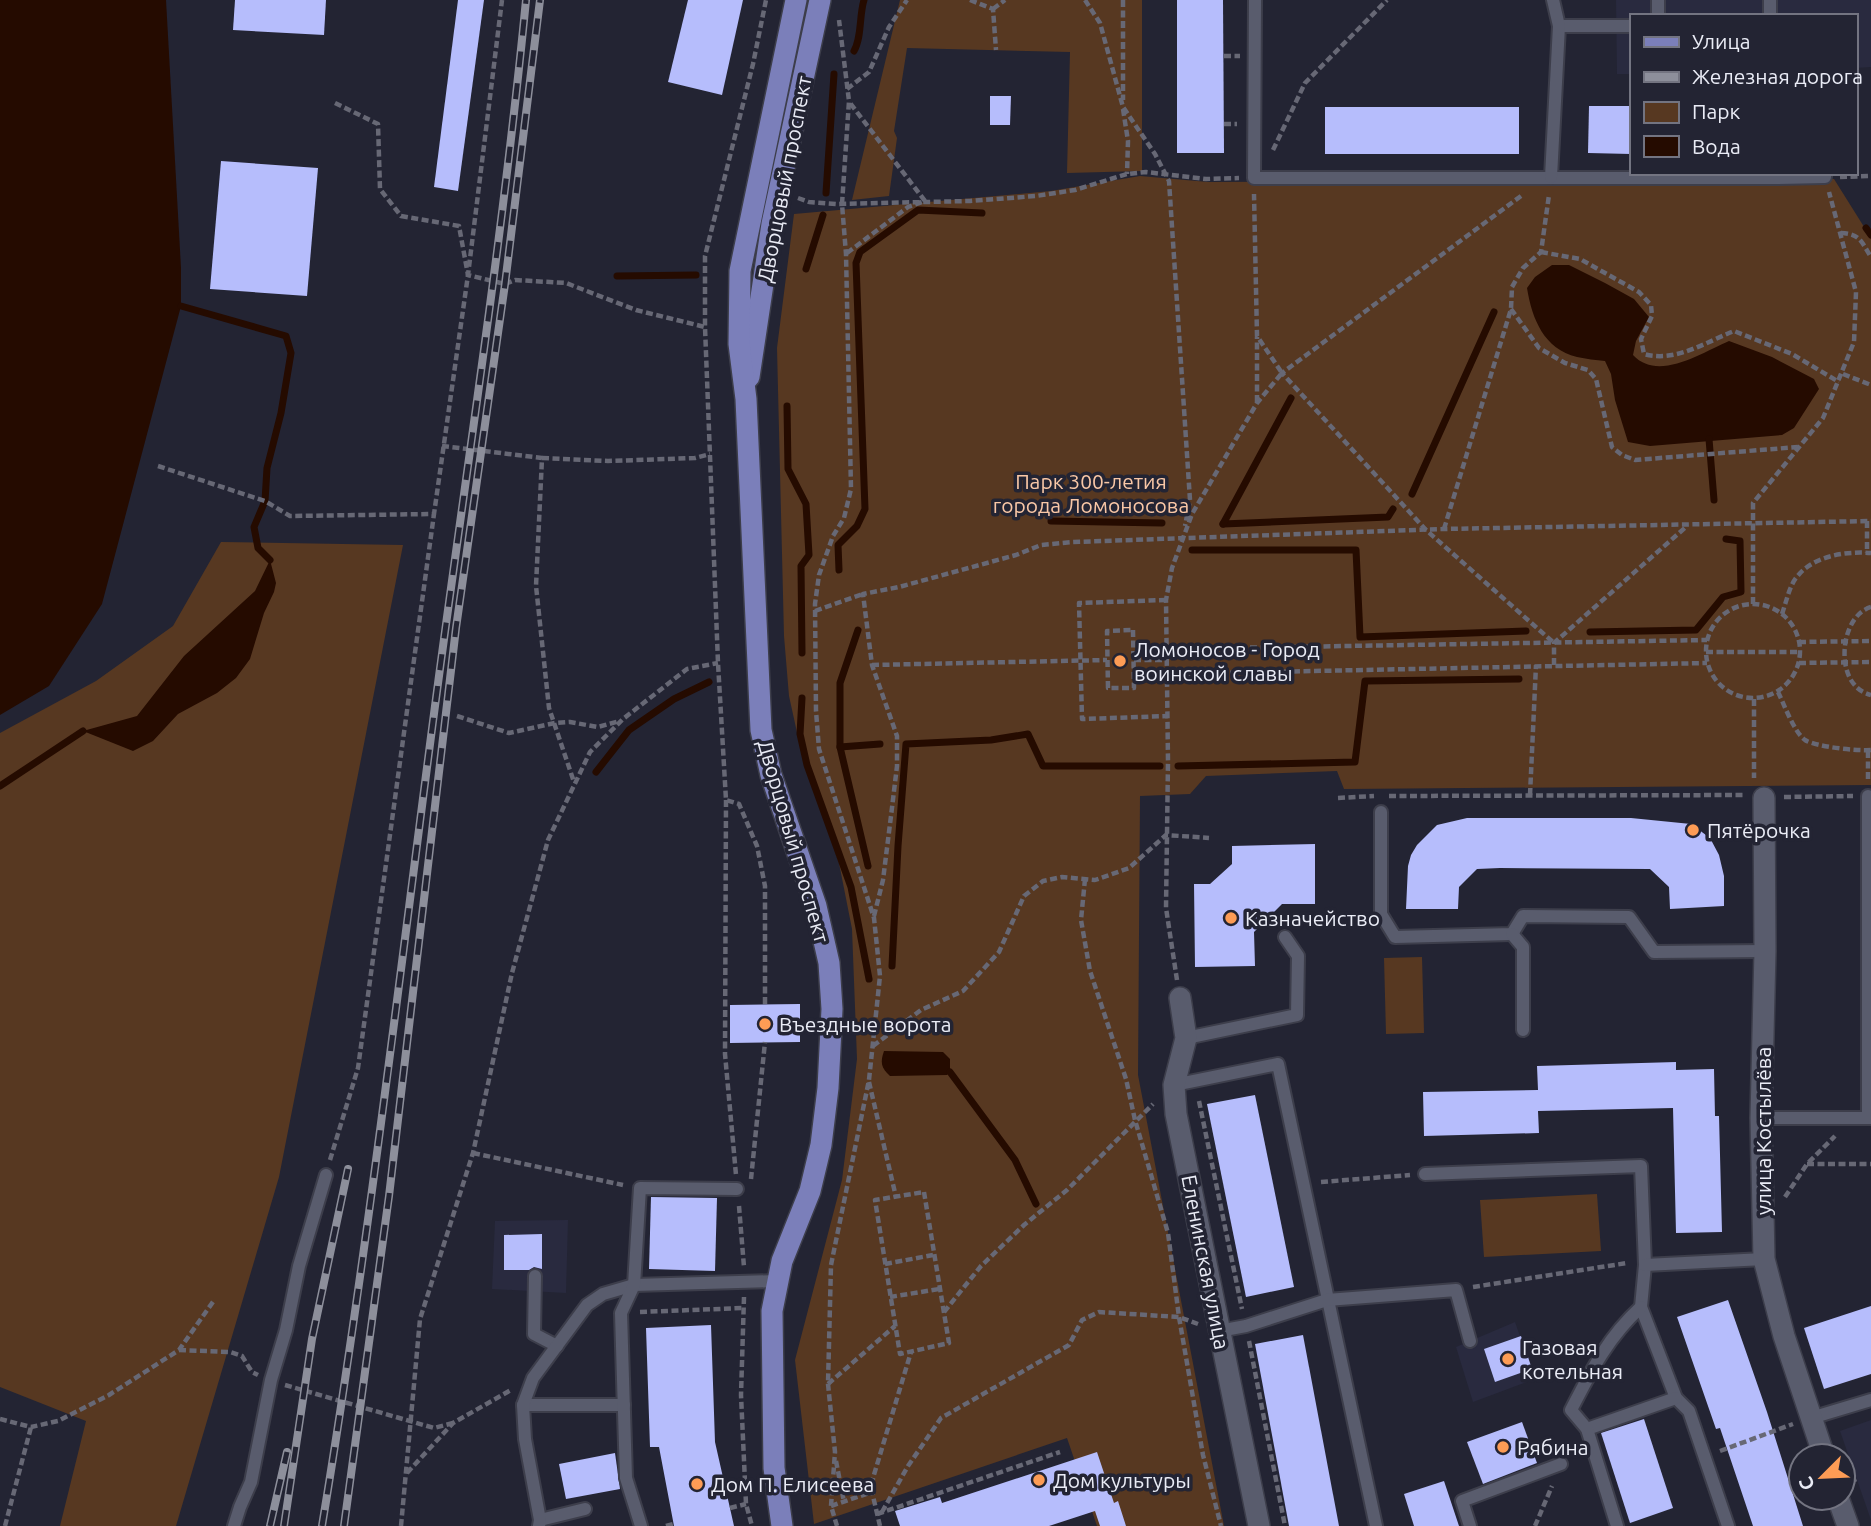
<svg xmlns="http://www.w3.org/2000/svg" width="1871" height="1526" font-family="Ubuntu,sans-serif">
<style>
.built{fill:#292a3f}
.green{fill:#573821}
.water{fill:#250b00}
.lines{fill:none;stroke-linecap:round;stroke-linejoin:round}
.stream{stroke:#250b00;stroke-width:7}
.building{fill:#b6bdfc}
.service-casing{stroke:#3d3e4b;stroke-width:16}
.minor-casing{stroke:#3d3e4b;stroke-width:24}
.primary-casing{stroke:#3d3e4b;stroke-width:24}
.path{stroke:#676875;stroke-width:4.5;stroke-dasharray:7 3.5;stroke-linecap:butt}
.service{stroke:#595c6d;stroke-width:12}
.minor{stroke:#595c6d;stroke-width:21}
.primary{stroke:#7b7fba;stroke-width:21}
.rail-casing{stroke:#8d8f9b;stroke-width:8}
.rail{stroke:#232433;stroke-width:5;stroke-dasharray:16;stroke-linecap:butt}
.poi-dot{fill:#fd9c55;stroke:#232433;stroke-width:2.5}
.labels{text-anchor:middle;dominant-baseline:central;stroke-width:7;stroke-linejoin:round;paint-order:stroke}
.street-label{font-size:21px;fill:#eaecf6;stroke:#232433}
.park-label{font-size:21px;fill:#f9c7a6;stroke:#232433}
.poi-label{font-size:21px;fill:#eaecf6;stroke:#232433;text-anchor:start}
</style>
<rect width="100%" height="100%" fill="#232433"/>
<!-- built -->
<g class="built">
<polygon points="1616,0 1871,0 1871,67 1855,68 1855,16 1631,16 1631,74 1617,74"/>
<polygon points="568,1220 566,1293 492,1289 495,1221"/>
<polygon points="1515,1322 1535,1379 1473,1402 1456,1347"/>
<polygon points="1871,1420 1871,1520 1840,1431"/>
</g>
<!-- green -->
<g class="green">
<polygon points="900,0 1142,0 1142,171 1067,173 1070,52 907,48 894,131 897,138 889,196 852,200"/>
<polygon points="1140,176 1208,182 1834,179 1871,238 1871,785 1344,789 1337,771 1206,776 1190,794 1140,796 1138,1075 1224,1526 1097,1526 1067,1438 814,1524 795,1360 842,1180 857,1059 852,929 839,863 802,755 789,696 784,636 777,348 794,214 1051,191"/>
<polygon points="221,542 403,545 279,1177 176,1526 60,1526 86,1421 0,1387 0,733 96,681 173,626"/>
<polygon points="1422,957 1424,1033 1386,1034 1384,958"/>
<polygon points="1597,1194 1601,1251 1484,1257 1480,1200"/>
</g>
<!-- water -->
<g class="water">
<polygon points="0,0 166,0 181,268 181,306 102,604 49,686 0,715"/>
<path d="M1552 265H1569L1605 283 1634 299 1649 317 1636 341 1633 355C1658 382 1701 353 1729 341L1772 357 1814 379 1819 389 1794 428 1782 435 1650 446 1628 442 1615 400 1611 374 1605 361C1596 360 1586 359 1577 357 1544 349 1532 319 1527 288L1535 277Z"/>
<polygon points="270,560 276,583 274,592 264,613 250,659 236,678 217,693 178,714 153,741 133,751 83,731 137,716 184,656 255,591"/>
<path d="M884 1051 943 1052 950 1059V1072L947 1075 890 1076C881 1068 880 1062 884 1051Z"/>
</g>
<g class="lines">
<!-- stream -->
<g class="stream">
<path d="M854 51C862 37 859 16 864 0"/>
<polyline points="826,193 834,74"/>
<polyline points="1866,228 1871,235"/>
<polyline points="806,269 823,215"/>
<polyline points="617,276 696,275"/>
<polyline points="181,306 286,336 291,353 281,413 267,468 265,501 254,527 258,548 270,560"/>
<polyline points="787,406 788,469 806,504 809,555 801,566 802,653"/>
<polyline points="1709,439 1714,500"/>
<polyline points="1412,494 1494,312"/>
<polyline points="1051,521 1162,523"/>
<polyline points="1223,524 1388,517 1393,509"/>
<polyline points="1223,524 1291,398"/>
<polyline points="1192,550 1356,550 1360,637 1526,631"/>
<polyline points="839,570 838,545 857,526 865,509 856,263 860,252 918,210 982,213"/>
<polyline points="858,630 840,683 840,747 868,866"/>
<polyline points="1590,632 1696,630 1723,597 1741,592 1740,541 1726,539"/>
<polyline points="802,698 800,734 807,765 851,887 869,979"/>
<polyline points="840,747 880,744"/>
<polyline points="1178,766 1355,762 1365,681 1519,679"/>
<polyline points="596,772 629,730 674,699 709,682"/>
<polyline points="0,786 83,731"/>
<polyline points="892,966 898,846 906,744 991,740 1028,734 1043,766 1160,766"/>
<polyline points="950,1072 1015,1160 1036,1204"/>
</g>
</g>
<!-- building -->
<g class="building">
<polygon points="235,0 326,0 324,35 233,30"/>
<polygon points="458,0 484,0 458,191 434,187"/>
<polygon points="688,0 743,0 722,95 668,82"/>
<polygon points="1177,0 1223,0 1224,153 1177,153"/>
<polygon points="990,96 1011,96 1010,125 990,125"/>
<polygon points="1589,106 1631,106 1631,154 1588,153"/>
<rect x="1325" y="107" width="194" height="47"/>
<polygon points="221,161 318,168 307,296 210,289"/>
<polygon points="1467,818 1631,818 1691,824 1710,838 1719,855 1724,876 1724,906 1670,909 1669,887 1650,869 1500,868 1477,869 1459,887 1458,909 1406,909 1408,866 1411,855 1417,845 1437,825"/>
<polygon points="1315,844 1315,904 1282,904 1254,932 1255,966 1195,967 1194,884 1210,884 1232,864 1232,846"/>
<polygon points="800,1004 800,1042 730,1043 730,1005"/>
<polygon points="1676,1062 1676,1070 1714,1069 1715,1116 1719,1116 1722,1232 1676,1233 1673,1108 1538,1111 1539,1133 1424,1136 1423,1092 1538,1090 1537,1066"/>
<polygon points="1255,1095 1294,1287 1246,1297 1207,1104"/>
<polygon points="651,1197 717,1198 715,1271 649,1269"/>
<polygon points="542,1234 542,1269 534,1267 529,1270 504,1270 504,1235"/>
<polygon points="1728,1300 1767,1412 1803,1526 1753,1526 1720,1428 1716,1429 1677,1317"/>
<polygon points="1871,1306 1871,1374 1824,1389 1804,1328"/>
<polygon points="711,1325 715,1442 734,1526 674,1526 659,1447 650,1447 646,1328"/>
<polygon points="1303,1335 1339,1526 1289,1526 1255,1344"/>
<polygon points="1521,1336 1532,1369 1495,1382 1484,1349"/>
<polygon points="1644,1419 1673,1508 1630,1523 1601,1433"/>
<polygon points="1522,1422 1537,1463 1483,1484 1467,1442"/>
<polygon points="1097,1452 1114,1503 1118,1501 1126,1526 1100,1526 1095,1511 1049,1526 900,1526 895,1511 940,1497 942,1503"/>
<polygon points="615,1453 620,1489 566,1499 559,1464"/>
<polygon points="1444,1481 1459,1526 1414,1526 1404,1494"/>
</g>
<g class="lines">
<defs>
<g id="service">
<polyline points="1255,0 1254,178 1775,178 1825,177 1825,173"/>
<polyline points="1658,16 1658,0"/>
<polyline points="1770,16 1770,0"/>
<polyline points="1559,26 1631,26"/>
<polyline points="1551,177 1559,26 1553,0"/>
<polyline points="1868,796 1868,1118"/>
<polyline points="1381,812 1381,914 1395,937 1512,934 1523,916 1629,917 1654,952 1765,951"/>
<polyline points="1512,934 1523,947 1523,1030"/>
<polyline points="1186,1038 1297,1015 1298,956 1285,937"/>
<polyline points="1174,1085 1278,1064 1376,1526"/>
<polyline points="1761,1118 1871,1118"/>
<polyline points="1425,1174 1641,1166 1645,1265 1641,1307 1676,1398 1689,1411 1728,1526"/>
<polyline points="1645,1265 1764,1259"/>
<polyline points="535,1276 534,1334 557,1346"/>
<polyline points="1219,1331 1246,1326 1327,1300 1456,1290 1470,1341"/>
<polyline points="523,1405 624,1405"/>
<polyline points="1811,1418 1871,1400"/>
<polyline points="1587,1429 1676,1398"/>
<polyline points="540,1520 585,1509"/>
<polyline points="234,1526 240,1507 251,1482 271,1380 286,1330 299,1266 326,1175"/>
<polyline points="539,1526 540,1520 525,1439 523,1405 533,1378 587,1305 603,1294 634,1285 777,1281"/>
<polyline points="641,1526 626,1478 621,1313 634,1285 640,1188 737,1189"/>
<polyline points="1470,1526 1462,1501 1561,1464"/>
<path d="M1617 1526 1587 1429 1571 1410C1591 1371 1608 1337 1641 1307"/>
</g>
<g id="minor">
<polyline points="1764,798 1765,951 1761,1118 1764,1259 1784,1336 1824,1456"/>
<polyline points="1180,998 1186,1038 1174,1085 1176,1114 1259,1526"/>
<polyline points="1838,1498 1848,1526"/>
</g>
<g id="primary">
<polyline points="749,377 772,224 820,0"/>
<polyline points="782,1526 774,1468 772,1311 782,1261 810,1191 821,1145 828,1088 832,1009 829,963 816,906 771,775 761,730 746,399 739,344 740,271 796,0"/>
</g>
</defs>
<!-- service casing -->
<use href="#service" class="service-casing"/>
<!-- minor casing -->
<use href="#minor" class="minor-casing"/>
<!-- primary casing -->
<use href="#primary" class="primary-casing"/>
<!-- path -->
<g class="path">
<polyline points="970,0 993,9 996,50"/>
<polyline points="1085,0 1100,23 1123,107 1155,154 1169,181 1190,500 1185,526"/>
<polyline points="1123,0 1123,100"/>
<polyline points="993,9 1005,0"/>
<polyline points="1224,56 1240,56"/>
<polyline points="847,89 869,72 889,27 907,0"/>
<polyline points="335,103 378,124 380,189 401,216 459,226 468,275 505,284 515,280 566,283 636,310 705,327"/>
<polyline points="1123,109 1128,141 1127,174"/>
<polyline points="1224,124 1237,124"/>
<polyline points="1273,150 1305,83 1387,0"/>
<polyline points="1840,177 1871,176"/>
<polyline points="1521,196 1282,373 1426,530 1554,643"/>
<polyline points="798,198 809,202 836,204 970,201 1036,196 1075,190 1127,174 1146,172 1206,179 1239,178"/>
<path d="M1841 233C1860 234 1861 241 1871 257"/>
<path d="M1541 252 1580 259 1639 292 1651 305 1652 316 1641 339 1644 354C1675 363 1706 342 1734 331L1792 354 1839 382"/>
<polyline points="847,253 908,207 925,201 850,103"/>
<polyline points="1511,309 1539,348 1565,363 1588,370 1596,379 1612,447 1622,455 1635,460 1798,447"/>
<polyline points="1843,374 1871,385"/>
<polyline points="1257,402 1257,337"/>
<polyline points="442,446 542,458 536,586 549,708 574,782"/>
<polyline points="542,458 608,461 695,458 710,454"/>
<polyline points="158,466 265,501 290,516 434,514 468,275 502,0"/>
<polyline points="1867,521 1867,553"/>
<polyline points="1444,529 1511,309 1512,287 1523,268 1541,252 1549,195"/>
<polyline points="1166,600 1079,603 1082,719 1168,716"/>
<polyline points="1753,604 1753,503 1823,418 1854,342 1856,292 1829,192"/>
<circle cx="1753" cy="651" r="47"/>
<path d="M1871 607C1844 615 1837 662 1853 683 1858 690 1864 693 1871 695"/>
<polyline points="815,611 863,594"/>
<path d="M1782 614C1786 603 1789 587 1796 578 1812 556 1845 551 1871 553"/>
<polygon points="1133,630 1134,688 1108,688 1107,631"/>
<polyline points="1799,642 1871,641"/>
<polyline points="1166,649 1707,640"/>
<polyline points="1706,652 1800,652"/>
<polyline points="1134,660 1166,660"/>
<polyline points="1799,663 1871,662"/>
<polyline points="872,665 1107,660"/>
<polyline points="1554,665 1554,643 1687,526"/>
<polyline points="1167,674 1707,663"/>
<path d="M1778 692C1784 704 1794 732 1805 740 1816 747 1857 751 1871 750"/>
<polyline points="1754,699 1754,778"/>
<polyline points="457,716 509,733 555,723 570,722 598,727 620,721"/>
<polyline points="1868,751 1868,782"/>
<polyline points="1530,795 1536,665"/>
<polyline points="1389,796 1745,795"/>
<polyline points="1784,797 1853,796"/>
<polyline points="1338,798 1374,796"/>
<polyline points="726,800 725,1054 736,1175"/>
<polyline points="1085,879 1081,920 1090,971 1126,1079 1135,1120 1168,1233 1179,1317 1203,1455 1221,1526"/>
<polyline points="874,916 883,880 891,816 897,766 897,736 872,665 863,594 899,587 1016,555 1041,545 1073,542 1444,529 1871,521"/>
<polyline points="1177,980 1166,908 1168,761 1166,600 1172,568 1192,514 1257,403 1282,373 1257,336 1254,194"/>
<polyline points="765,1004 765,886 757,846 739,804 726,800 718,663 705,327 705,256 753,64 766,0"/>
<polyline points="873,1046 921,1010 963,991 999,952 1024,896 1043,881 1062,877 1095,880 1129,868 1166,835 1209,838"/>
<polyline points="869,1082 896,1197"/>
<polyline points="1199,1101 1242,1309"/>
<polyline points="473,1153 623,1185"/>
<polyline points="330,1160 358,1068 434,514"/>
<polyline points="1807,1164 1871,1164"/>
<polyline points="751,1179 765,1042"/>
<polyline points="1321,1182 1410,1175"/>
<polygon points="924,1192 949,1343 900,1354 875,1200"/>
<polyline points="1785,1197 1807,1164 1835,1136"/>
<polyline points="739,1206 744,1267"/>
<polyline points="885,1264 933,1255"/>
<polyline points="1473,1287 1627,1263"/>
<polyline points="744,1297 741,1395 746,1504 752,1526"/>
<polyline points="890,1297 939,1289"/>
<polyline points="640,1312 744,1308"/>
<polyline points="944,1312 981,1266 1024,1225 1067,1190 1153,1104"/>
<polyline points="1249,1341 1285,1526"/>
<polyline points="179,1350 230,1352 242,1356 252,1372 258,1375"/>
<polyline points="828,1384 895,1326"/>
<polyline points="285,1385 434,1428 453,1423"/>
<polyline points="0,1419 31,1427 58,1421 109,1395 179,1350 215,1299"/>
<polyline points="1720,1451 1793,1424"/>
<polyline points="1846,1457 1855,1482"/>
<polyline points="836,1461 844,1502"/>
<polyline points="407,1473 453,1423 511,1390"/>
<polyline points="831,1506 872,1492"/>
<polyline points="730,1508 746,1504"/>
<polyline points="882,1512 908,1466 941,1418 1069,1345 1082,1320 1099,1312 1179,1317 1198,1324"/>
<polyline points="877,1514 1060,1452"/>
<polyline points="5,1526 31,1427"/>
<polyline points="401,1526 420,1319 473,1153 512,973 548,840 590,752 623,719 687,669 718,663"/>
<polyline points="666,1526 673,1524"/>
<polyline points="837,1526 831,1506 835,1452 828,1384 831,1265 869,1080 880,976 874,918 819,749 816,711 815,604 819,575 833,536 844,518 851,489 846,254 842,204 849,101 839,20"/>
<polyline points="880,1526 872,1492 873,1478 911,1352"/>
<polyline points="1535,1526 1552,1486"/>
</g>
<!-- service -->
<use href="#service" class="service"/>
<!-- minor -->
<use href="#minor" class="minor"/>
<!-- primary -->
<use href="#primary" class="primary"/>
<defs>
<g id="rail">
<polyline points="270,1526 287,1452"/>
<polyline points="284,1526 312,1339 348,1169"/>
<path d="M322 1526C367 1254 399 980 435 706 466 471 503 236 526 0"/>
<polyline points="344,1526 389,1196 456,628 505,284 540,0"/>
</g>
</defs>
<!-- rail casing -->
<use href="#rail" class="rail-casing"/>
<!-- rail -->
<use href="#rail" class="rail"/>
</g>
<!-- markers -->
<g class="poi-dot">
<circle cx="1120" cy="661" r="7"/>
<circle cx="1693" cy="830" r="7"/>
<circle cx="1231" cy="918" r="7"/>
<circle cx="765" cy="1024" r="7"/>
<circle cx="1508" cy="1359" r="7"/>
<circle cx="1503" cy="1447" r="7"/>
<circle cx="1039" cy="1480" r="7"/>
<circle cx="697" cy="1484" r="7"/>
</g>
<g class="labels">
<!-- street labels -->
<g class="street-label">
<text transform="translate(784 179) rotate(-79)">Дворцовый проспект</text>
<text transform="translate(794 841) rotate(74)">Дворцовый проспект</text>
<text transform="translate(1763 1131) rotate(-90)">улица Костылёва</text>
<text transform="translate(1206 1262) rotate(79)">Еленинская улица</text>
</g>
<!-- park labels -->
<g class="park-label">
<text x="1091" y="481">Парк 300-летия<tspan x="1091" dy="24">города Ломоносова</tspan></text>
</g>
<!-- poi labels -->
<g class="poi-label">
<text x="1134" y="649">Ломоносов - Город<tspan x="1134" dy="24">воинской славы</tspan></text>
<text x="1707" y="830">Пятёрочка</text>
<text x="1245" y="918">Казначейство</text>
<text x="779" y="1024">Въездные ворота</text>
<text x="1522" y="1347">Газовая<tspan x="1522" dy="24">котельная</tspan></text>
<text x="1517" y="1447">Рябина</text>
<text x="1053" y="1480">Дом культуры</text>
<text x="711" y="1484">Дом П. Елисеева</text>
</g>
</g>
<!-- legend -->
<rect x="1630" y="14" width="228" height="161" fill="#232433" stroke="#737481" stroke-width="2"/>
<rect x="1644" y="37" width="35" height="10" fill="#7b7fba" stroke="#737481" stroke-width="2"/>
<text x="1692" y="49" font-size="21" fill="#eaecf6">Улица</text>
<rect x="1644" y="72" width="35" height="10" fill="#8d8f9b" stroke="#737481" stroke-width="2"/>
<text x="1692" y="84" font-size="21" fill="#eaecf6">Железная дорога</text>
<rect x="1644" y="102" width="35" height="21" fill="#573821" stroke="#737481" stroke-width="2"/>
<text x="1692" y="119" font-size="21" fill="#eaecf6">Парк</text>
<rect x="1644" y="136" width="35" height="21" fill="#250b00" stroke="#737481" stroke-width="2"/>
<text x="1692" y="154" font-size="21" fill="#eaecf6">Вода</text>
<!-- north arrow -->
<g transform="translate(1822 1477) rotate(246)"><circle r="33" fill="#232433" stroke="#737481" stroke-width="2"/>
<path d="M0-5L12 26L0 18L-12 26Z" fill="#fd9c55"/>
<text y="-10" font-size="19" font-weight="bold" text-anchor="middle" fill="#eaecf6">С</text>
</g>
</svg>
